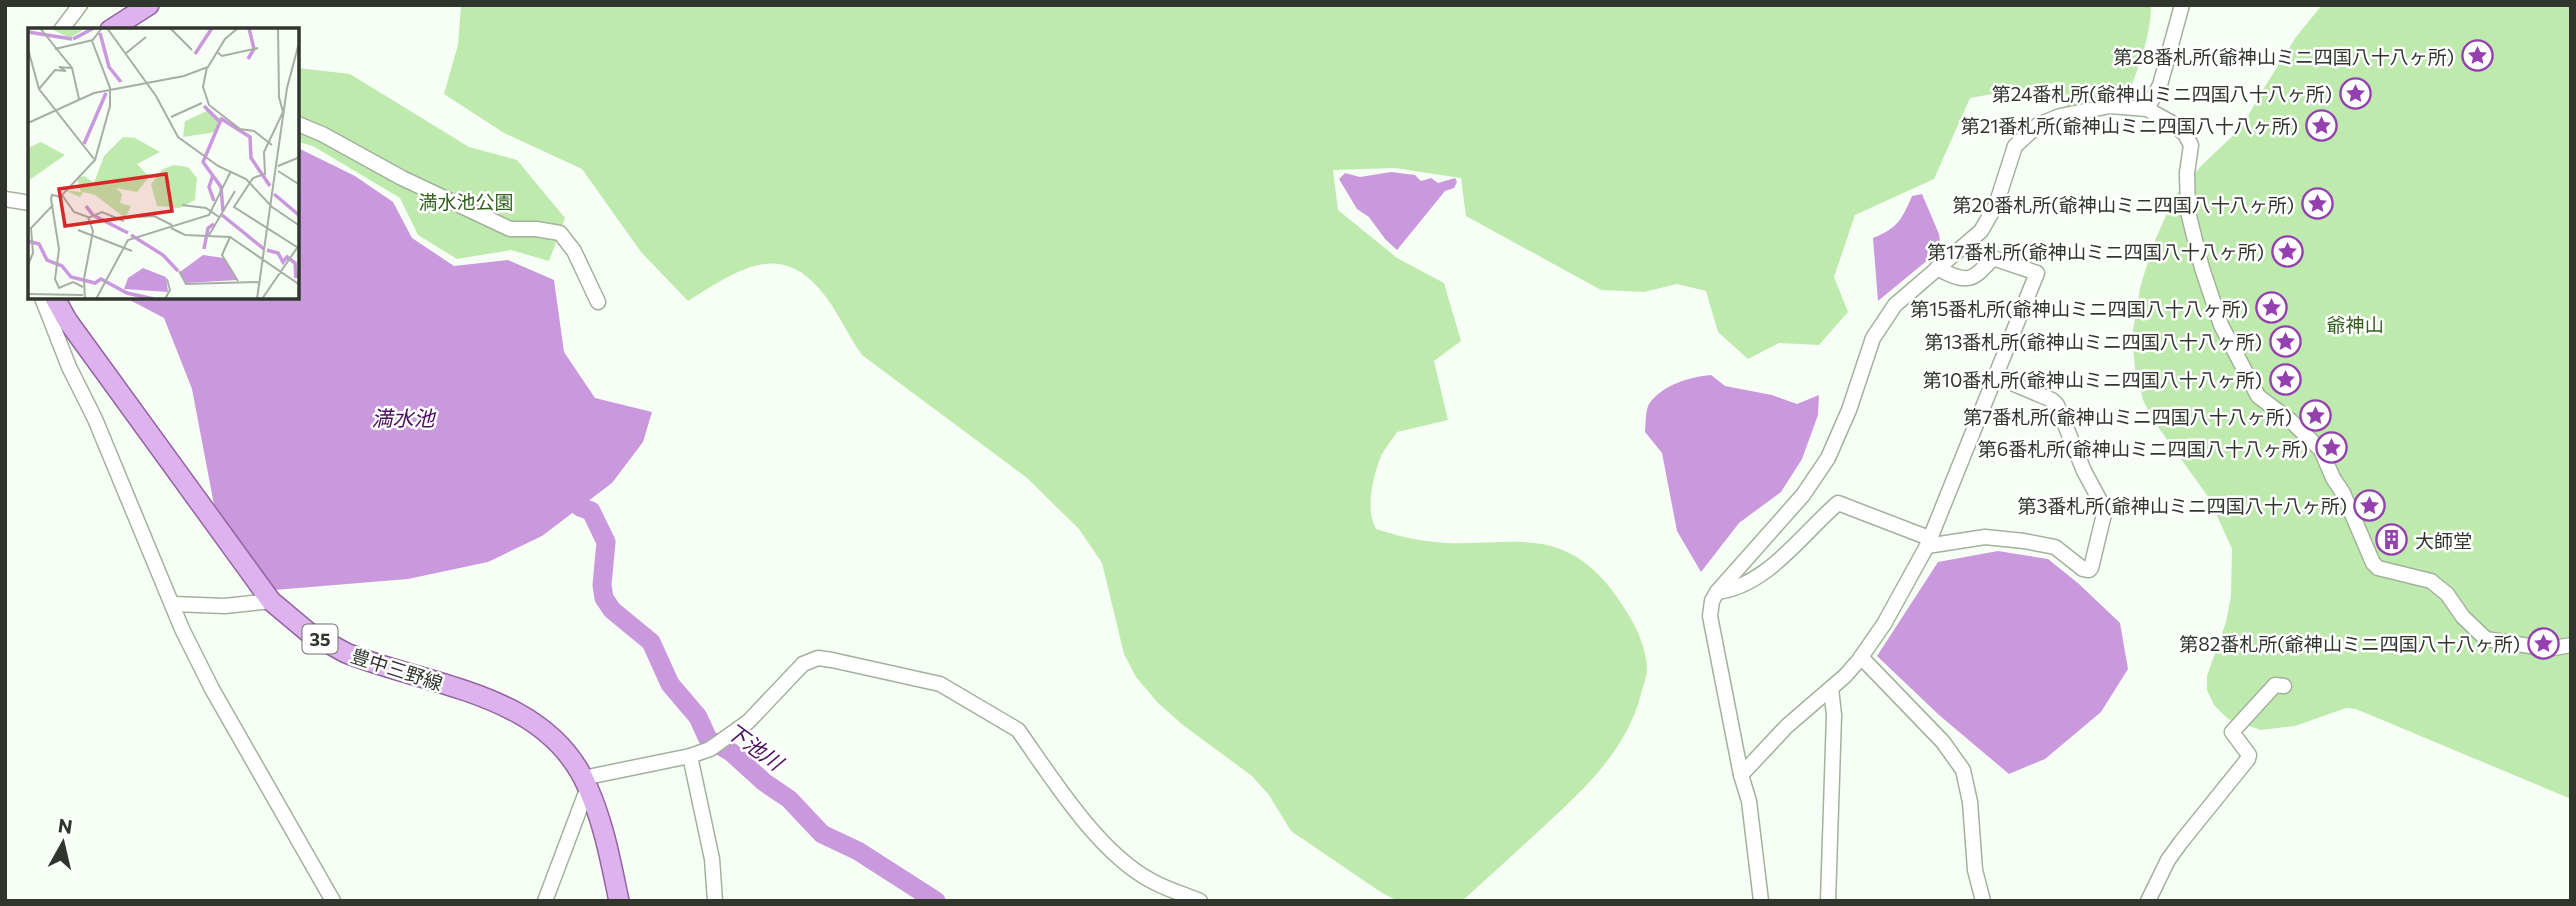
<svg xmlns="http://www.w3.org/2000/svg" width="2576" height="906" font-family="Commissioner,'Noto Sans JP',sans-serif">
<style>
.green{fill:#beebad}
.water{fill:#ca98dc}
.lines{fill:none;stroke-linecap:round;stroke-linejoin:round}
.river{stroke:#ca98dc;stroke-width:19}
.minor-casing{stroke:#a2b29c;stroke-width:17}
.major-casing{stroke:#9365a2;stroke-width:22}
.minor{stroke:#fff;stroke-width:14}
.major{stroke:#deb2ed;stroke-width:19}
.labels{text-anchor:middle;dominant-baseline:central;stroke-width:5;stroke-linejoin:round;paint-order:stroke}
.shield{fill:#fff;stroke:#6e726d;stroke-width:2}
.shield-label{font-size:18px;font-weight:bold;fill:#30362e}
.poi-label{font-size:19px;fill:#30362e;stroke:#fff;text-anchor:end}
.park-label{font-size:19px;fill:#32611d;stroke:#fff}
.street-label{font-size:19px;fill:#30362e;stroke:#fff}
.water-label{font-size:21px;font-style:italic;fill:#4d0d60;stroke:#fff}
.inset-river{fill:none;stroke:#ca98dc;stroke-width:3.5}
.inset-road{fill:none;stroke:#a7aea5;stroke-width:2}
.view{fill:#d62828;fill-opacity:0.15;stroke:#d62828;stroke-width:3.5}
.inset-edge{fill:none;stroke:#30362e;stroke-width:3.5}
</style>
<rect width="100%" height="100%" fill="#f7fef5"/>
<!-- green -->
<g class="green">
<path d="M461 5H2151C2151 38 2137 70 2126 101L2068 109 2060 82 1970 98 1934 179 1855 215 1834 277 1848 312 1819 345 1779 343 1748 359 1718 332 1706 291 1677 284 1644 292 1601 290 1466 216 1461 178 1395 168 1333 170 1338 210 1397 258 1444 283 1461 341 1434 361 1448 420 1397 432C1392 440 1385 448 1381 456 1373 476 1365 510 1376 529 1401 537 1423 542 1449 543 1486 545 1529 535 1565 551 1594 564 1612 588 1628 614 1638 630 1646 649 1647 668 1647 677 1643 686 1641 694 1626 752 1583 790 1541 829 1515 853 1489 877 1462 901H1398L1382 893 1291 831 1269 795 1252 776 1183 725 1158 703 1136 677 1124 654 1102 563 1079 529 1027 478 862 355C850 338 842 321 831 304 785 236 743 267 688 301L641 252 582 169 504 133 444 94 458 45Z"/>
<polygon points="2322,5 2571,5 2571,799 2356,709 2346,708 2295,726 2261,730 2228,719 2214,705 2207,690 2207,676 2226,622 2231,596 2232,549 2209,498 2153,420 2143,400 2135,368 2132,336 2140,288 2153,245 2174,197 2203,164 2242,127 2259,96 2296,37"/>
<polygon points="298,68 350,74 469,147 517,160 565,218 549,261 511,250 457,259 418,235 400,198 313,146 298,142"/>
</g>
<!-- water -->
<g class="water">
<polygon points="298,148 355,176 393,202 412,238 454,266 508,260 554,280 564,352 595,398 652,412 643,442 612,483 542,536 488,562 408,579 274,590 215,510 192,389 164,318 126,298 298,298"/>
<polygon points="1391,172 1415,175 1421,181 1431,178 1438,183 1455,178 1457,182 1454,188 1445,191 1397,250 1385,239 1369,217 1357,209 1339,179 1345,173 1360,177"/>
<path d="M1922 194 1939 234 1941 249 1878 301 1873 238C1898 228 1902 219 1912 196Z"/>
<path d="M1711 375 1725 386 1772 395 1797 404 1819 395 1818 415 1802 459 1781 492 1739 523 1701 572 1677 531 1662 453 1645 432C1646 424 1645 411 1649 404 1662 385 1689 377 1711 375Z"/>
<polygon points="1998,551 2048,559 2079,584 2120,623 2128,669 2101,712 2045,759 2009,774 1939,715 1877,656 1938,562"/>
</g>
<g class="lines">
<!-- river -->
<polyline class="river" points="580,507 591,511 606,542 602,585 604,598 612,610 651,642 670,684 698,717 708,739 731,752 764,782 789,799 822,834 858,851 936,901"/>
<defs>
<g id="minor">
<polyline points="61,30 80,5"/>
<polyline points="2147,109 2160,85 2182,5"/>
<polyline points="298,124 322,134 402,178 510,229 536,229 560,233 574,251 598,302"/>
<polyline points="5,199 30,203"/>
<polyline points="42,298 69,367 95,419 182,629 212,689 333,901"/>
<polyline points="1927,546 1985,537 2024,541 2055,547 2083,569 2089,570 2091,568 2105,510 2084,471 2057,405 2052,400 1995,376"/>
<path d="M1717 592C1767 586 1802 534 1838 503L1929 538"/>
<polyline points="172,604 225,606 271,601"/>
<polyline points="1861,657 1943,742 1963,770 1970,802 1975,870 1983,901"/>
<polyline points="690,756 712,859 715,901"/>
<path d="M1741 775 1787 726 1845 676 1859 660 1884 624 1927 546 2037 273 1993 258C1972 282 1967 284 1937 268"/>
<path d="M583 778 690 756 710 749 748 722 803 664 818 658 832 660 940 684 1018 730C1052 778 1097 851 1150 880 1165 889 1184 894 1200 901"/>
<polyline points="545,901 588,787"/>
<polyline points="1761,901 1749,801 1741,775 1710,616 1712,601 1717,592 1803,495 1828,458 1849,410 1873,338 1895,305 1981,231 1996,205 2015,146 2038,125 2060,116 2110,106 2147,109 2172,123 2185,134 2191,145 2187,173 2188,212 2202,268 2221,325 2258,396 2291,421 2321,450 2333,478 2343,493 2373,563 2378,568 2431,581 2447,594 2463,617 2486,639 2548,649 2571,645"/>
<polyline points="1828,901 1834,715 1831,688"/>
<polyline points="2148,901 2168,860 2181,842 2248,759 2249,755 2232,732 2275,685 2284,686"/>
</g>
<g id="major">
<polyline points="110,30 149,5"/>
<path d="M55 298 67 320 271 601 308 632 346 653C431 687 547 692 588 788 604 824 611 863 619 901"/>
</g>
</defs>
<!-- minor casing -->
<use href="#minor" class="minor-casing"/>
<!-- major casing -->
<use href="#major" class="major-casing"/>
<!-- minor -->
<use href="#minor" class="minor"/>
<!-- major -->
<use href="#major" class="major"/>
</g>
<!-- icons -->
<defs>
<symbol id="sight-ring" viewBox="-11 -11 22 22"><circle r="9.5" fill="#fff" stroke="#9441af" stroke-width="1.5"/><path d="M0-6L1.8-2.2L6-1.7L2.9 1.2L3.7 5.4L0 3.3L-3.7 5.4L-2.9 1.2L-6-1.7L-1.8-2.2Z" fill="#9441af"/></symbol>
<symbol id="building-ring" viewBox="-11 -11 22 22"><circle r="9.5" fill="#fff" stroke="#9441af" stroke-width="1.5"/><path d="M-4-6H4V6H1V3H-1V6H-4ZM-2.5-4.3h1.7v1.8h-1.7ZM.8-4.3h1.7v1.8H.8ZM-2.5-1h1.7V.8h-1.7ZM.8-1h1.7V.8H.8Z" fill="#9441af"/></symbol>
</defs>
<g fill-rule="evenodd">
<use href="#sight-ring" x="2460" y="38" width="35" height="35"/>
<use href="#sight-ring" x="2338" y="76" width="35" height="35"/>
<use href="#sight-ring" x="2304" y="108" width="35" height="35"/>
<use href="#sight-ring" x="2300" y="186" width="35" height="35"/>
<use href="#sight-ring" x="2270" y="234" width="35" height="35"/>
<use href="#sight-ring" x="2254" y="290" width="35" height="35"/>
<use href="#sight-ring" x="2268" y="324" width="35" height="35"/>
<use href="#sight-ring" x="2268" y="362" width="35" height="35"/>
<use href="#sight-ring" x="2298" y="398" width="35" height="35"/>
<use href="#sight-ring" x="2314" y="430" width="35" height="35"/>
<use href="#sight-ring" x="2352" y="488" width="35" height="35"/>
<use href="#building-ring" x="2374" y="522" width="35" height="35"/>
<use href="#sight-ring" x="2526" y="626" width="35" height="35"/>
</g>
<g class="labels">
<!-- shield labels -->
<rect class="shield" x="302.5" y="624.5" width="35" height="29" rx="5"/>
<g class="shield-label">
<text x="320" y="639">35</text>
</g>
<!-- poi labels -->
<g class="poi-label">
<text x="2454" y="56">第28番札所(爺神山ミニ四国八十八ヶ所)</text>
<text x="2332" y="93">第24番札所(爺神山ミニ四国八十八ヶ所)</text>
<text x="2298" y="125">第21番札所(爺神山ミニ四国八十八ヶ所)</text>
<text x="2294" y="204">第20番札所(爺神山ミニ四国八十八ヶ所)</text>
<text x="2264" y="251">第17番札所(爺神山ミニ四国八十八ヶ所)</text>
<text x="2248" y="308">第15番札所(爺神山ミニ四国八十八ヶ所)</text>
<text x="2262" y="341">第13番札所(爺神山ミニ四国八十八ヶ所)</text>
<text x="2262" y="379">第10番札所(爺神山ミニ四国八十八ヶ所)</text>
<text x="2292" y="416">第7番札所(爺神山ミニ四国八十八ヶ所)</text>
<text x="2308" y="448">第6番札所(爺神山ミニ四国八十八ヶ所)</text>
<text x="2347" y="505">第3番札所(爺神山ミニ四国八十八ヶ所)</text>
<text x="2415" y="540" text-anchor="start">大師堂</text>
<text x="2520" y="643">第82番札所(爺神山ミニ四国八十八ヶ所)</text>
</g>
<!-- park labels -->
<g class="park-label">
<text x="466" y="201">満水池公園</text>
<text x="2355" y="324">爺神山</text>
</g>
<!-- street labels -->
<g class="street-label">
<text transform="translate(397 669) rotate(18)">豊中三野線</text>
</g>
<!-- water labels -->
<g class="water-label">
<text x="403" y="417">満水池</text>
<text transform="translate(755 746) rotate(36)">下池川</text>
</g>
</g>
<!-- overview -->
<g transform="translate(28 28)">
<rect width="271" height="271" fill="#f7fef5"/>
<path d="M21 0H58L42 10ZM179 83 190 92 188 104 155 109 157 93ZM95 109 107 110 132 124 109 136 121 149 109 164 88 160 94 166 92 175 103 178 97 190 67 167 55 164 52 169 36 162 53 164 49 150 56 148 66 155 76 128ZM13 114 37 127 0 153V120ZM146 137 160 139 169 150 167 172 152 180 129 178 123 156 135 141Z" fill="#beebad"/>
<path d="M175 227 196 230 209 252 158 255 152 244ZM115 240 138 249 140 264 96 261 100 250Z" fill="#ca98dc"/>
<path class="inset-river" d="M0 4 44 11M72 5 81 39 93 54M45 11 66 0M167 26 184 0M220 31 226 21 221 0M176 78 192 94 175 134 193 159 195 183M192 90 222 109 223 130 242 158M56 116 78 65M185 147 181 159 186 173M246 166 272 188M58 178 65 187 100 205M194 187 236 221M103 207 135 227 150 243M0 213 11 216 19 232 34 238 43 249 67 255 73 251 99 265 126 271M176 221 180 200 186 196M239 222 250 225 255 234 259 229 267 235 268 250"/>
<path class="inset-road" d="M12 0 44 40 51 71M79 0 128 68 150 109 190 138 218 151 244 179 272 198M142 0 164 22M250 0 251 69 255 84 236 124 237 146 225 150 206 179 272 221M0 21 11 61 66 131M27 21 65 12M189 24 194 28 230 20M97 26 118 9M179 39 175 59 181 77 212 101 226 103 244 117M11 61 27 42 38 43 31 39 43 40M143 89 174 75M0 95 66 65 156 48 180 39 197 11 210 0M250 138 272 129M250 143 272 157M34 169 24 167 23 171 31 221 27 251 31 260 45 254 55 259M154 177 178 180 191 189M110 189 126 188 144 197M60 190 74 184 96 193M143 200 157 207 202 209 272 257M50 202 104 223M181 207 207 163M202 209 194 227 210 253M0 237 5 225 3 200 25 177M151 243 158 256 231 254M0 266 55 267M57 271 56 251 65 203 60 189 46 184 34 167 67 132 82 78V60L64 13 74 0M68 271 100 212 181 187 203 143M137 271 142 262 139 251M229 271 259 60 272 11M234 271 271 217"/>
<path class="view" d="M138 146 144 183 37 198 31 161Z"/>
<rect width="271" height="271" class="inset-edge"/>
</g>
<!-- border -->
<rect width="2576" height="906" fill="none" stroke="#30362e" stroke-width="14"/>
<!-- north arrow -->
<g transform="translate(63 843) rotate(8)" stroke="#ffffff" stroke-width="5" paint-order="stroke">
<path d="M0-5L12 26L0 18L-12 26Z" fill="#30362e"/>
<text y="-10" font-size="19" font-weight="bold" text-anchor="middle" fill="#30362e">N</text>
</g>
</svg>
